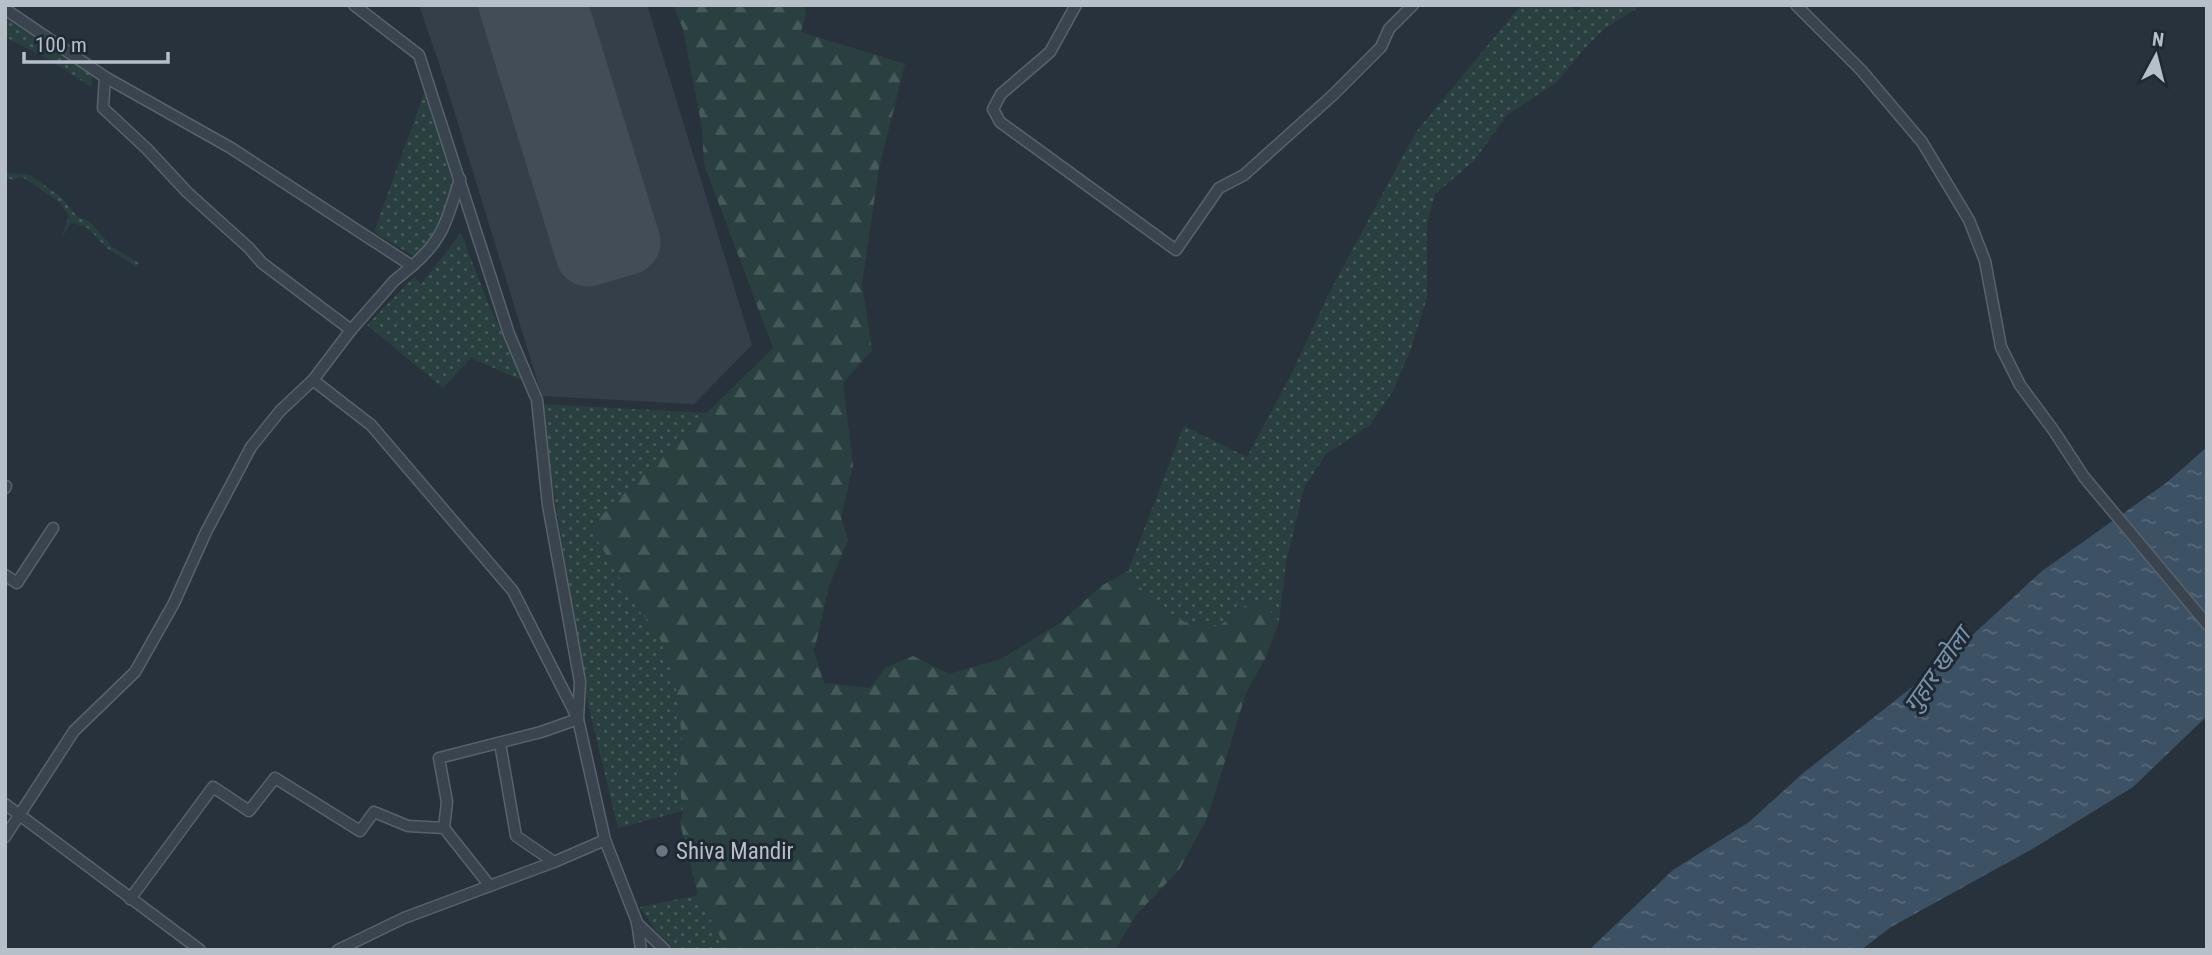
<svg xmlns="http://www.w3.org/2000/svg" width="2212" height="955" font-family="'Roboto Condensed','Noto Sans Devanagari',sans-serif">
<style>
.airport{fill:#353f4a}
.green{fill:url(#green-dots)}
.forest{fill:url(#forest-firs)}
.water{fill:url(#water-ripples)}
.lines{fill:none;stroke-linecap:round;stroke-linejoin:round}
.runway{stroke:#424d58;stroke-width:65}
.minor-casing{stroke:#58626b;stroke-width:13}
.minor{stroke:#3a444e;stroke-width:10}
.worship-dot{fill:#6b7280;stroke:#1f2933;stroke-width:2.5}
.labels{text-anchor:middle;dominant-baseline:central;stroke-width:6;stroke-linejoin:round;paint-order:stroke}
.poi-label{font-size:23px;fill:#b7bfc8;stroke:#1f2933;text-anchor:start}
.water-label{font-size:24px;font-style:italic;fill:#7992aa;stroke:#1f2933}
</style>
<defs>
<pattern id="green-dots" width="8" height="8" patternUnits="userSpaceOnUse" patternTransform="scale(1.75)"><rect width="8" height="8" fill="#2a4040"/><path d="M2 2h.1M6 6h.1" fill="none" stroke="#475a5a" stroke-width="1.8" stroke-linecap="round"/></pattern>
<pattern id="forest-firs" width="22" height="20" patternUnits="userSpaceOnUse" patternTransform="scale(1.75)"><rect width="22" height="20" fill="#2a4040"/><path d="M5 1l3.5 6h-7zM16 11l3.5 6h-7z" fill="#475a5a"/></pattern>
<pattern id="water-ripples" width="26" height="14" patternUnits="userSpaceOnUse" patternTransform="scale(1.75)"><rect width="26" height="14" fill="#3d5165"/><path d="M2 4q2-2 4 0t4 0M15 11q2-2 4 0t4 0" fill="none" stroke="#57687a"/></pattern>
</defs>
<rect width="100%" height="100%" fill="#27323d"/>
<!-- airport -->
<polygon class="airport" points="419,5 647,5 752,345 694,404 542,396 443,75"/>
<!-- green -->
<g class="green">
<polygon points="1521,5 1570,5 1577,12 1584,5 1642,5 1605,28 1584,49 1557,82 1507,115 1474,161 1435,194 1427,225 1427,298 1411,348 1393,391 1370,425 1326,454 1304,488 1286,562 1279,622 1262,602 1246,605 1218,627 1185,622 1154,605 1128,571 1184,426 1247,457 1293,371 1328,295 1416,132"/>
<polygon points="5,18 93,73 91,87 50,60 5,37"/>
<polygon points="426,88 455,171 440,227 427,247 415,257 374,232"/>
<path d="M5 173 30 175 61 197 77 216 90 222 112 247 139 263 136 267C127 259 116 255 107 248 92 235 95 227 71 223L61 239 69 216 58 201 21 176 13 180 5 177Z"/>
<polygon points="461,233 488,303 524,381 471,358 443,388 367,325 414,277 421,284"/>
<polygon points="540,404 708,413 590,527 637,608 657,631 675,677 682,739 679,781 683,811 618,828 587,700"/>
<polygon points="698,895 727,950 675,950 656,931 640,907"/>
</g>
<!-- forest -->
<polygon class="forest" points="673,5 804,5 806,14 801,32 905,64 879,168 862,284 872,350 843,383 853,465 841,517 848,540 829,586 814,651 824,683 870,688 885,668 913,656 949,674 1001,659 1060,623 1101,586 1128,571 1154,605 1185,622 1218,627 1246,605 1263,602 1279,622 1265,659 1246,693 1208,816 1179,870 1137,914 1115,950 727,950 698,895 680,823 683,811 679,781 682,739 675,677 657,631 637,608 590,527 773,348 704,164 702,128 683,29"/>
<!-- water -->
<polygon class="water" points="2207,447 2207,716 2133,787 2034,848 1891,927 1861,950 1589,950 1673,870 1749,822 1802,774 1940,665 2042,571 2166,483"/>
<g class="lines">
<!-- runway -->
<polyline class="runway" points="511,5 588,254 628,242 555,5"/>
<defs>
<g id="minor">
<polyline points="354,5 419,55 509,334 537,400 548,505 580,682 578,719 605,840 637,922 641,950"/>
<polyline points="1076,5 1050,52 1001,94 993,109 1000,122 1176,250 1219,188 1244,175 1333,95 1381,47 1389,29 1413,5"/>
<polyline points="1796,5 1861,70 1922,142 1969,220 1985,261 2001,347 2020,385 2054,431 2084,477 2207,624"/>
<polyline points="5,9 105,77 231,148 412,266 394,281 351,330 313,380 280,411 251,447 206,532 174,603 135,672 74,731 5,837"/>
<polyline points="105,77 103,108 147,149 187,192 249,248 262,263 351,330"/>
<path d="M412 266C445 238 447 218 460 179"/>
<polyline points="313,380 371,425 513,591 578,719 541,732 439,758 447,802 444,828"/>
<polyline points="5,488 6,486"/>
<polyline points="5,575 17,583 53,528"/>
<polyline points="500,743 516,836 554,862"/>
<polyline points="5,804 200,950"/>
<polyline points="130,899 213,787 249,811 275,778 360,831 374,812 408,826 444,828 490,886"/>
<polyline points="637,923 665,950"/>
<polyline points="338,950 404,918 554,862 605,840"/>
</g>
</defs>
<!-- minor casing -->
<use href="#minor" class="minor-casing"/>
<!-- minor -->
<use href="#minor" class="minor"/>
</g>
<!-- markers -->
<circle class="worship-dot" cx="662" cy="851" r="7"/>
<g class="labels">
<!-- poi labels -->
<g class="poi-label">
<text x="676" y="851">Shiva Mandir</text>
</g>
<!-- water labels -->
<g class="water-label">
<text transform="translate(1937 670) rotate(-55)">गुहार खोला</text>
</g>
</g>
<!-- border -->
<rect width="2212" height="955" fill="none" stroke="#b7bfc8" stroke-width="14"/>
<!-- north arrow -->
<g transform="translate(2156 56) rotate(7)" stroke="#1f2933" stroke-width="5" paint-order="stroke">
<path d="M0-5L12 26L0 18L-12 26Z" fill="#b7bfc8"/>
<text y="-10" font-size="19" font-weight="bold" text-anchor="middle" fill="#b7bfc8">N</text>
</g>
<!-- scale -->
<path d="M24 52v10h144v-10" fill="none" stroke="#b7bfc8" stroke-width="3.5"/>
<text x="35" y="52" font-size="21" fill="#b7bfc8" stroke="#1f2933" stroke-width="5" paint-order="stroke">100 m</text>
</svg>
